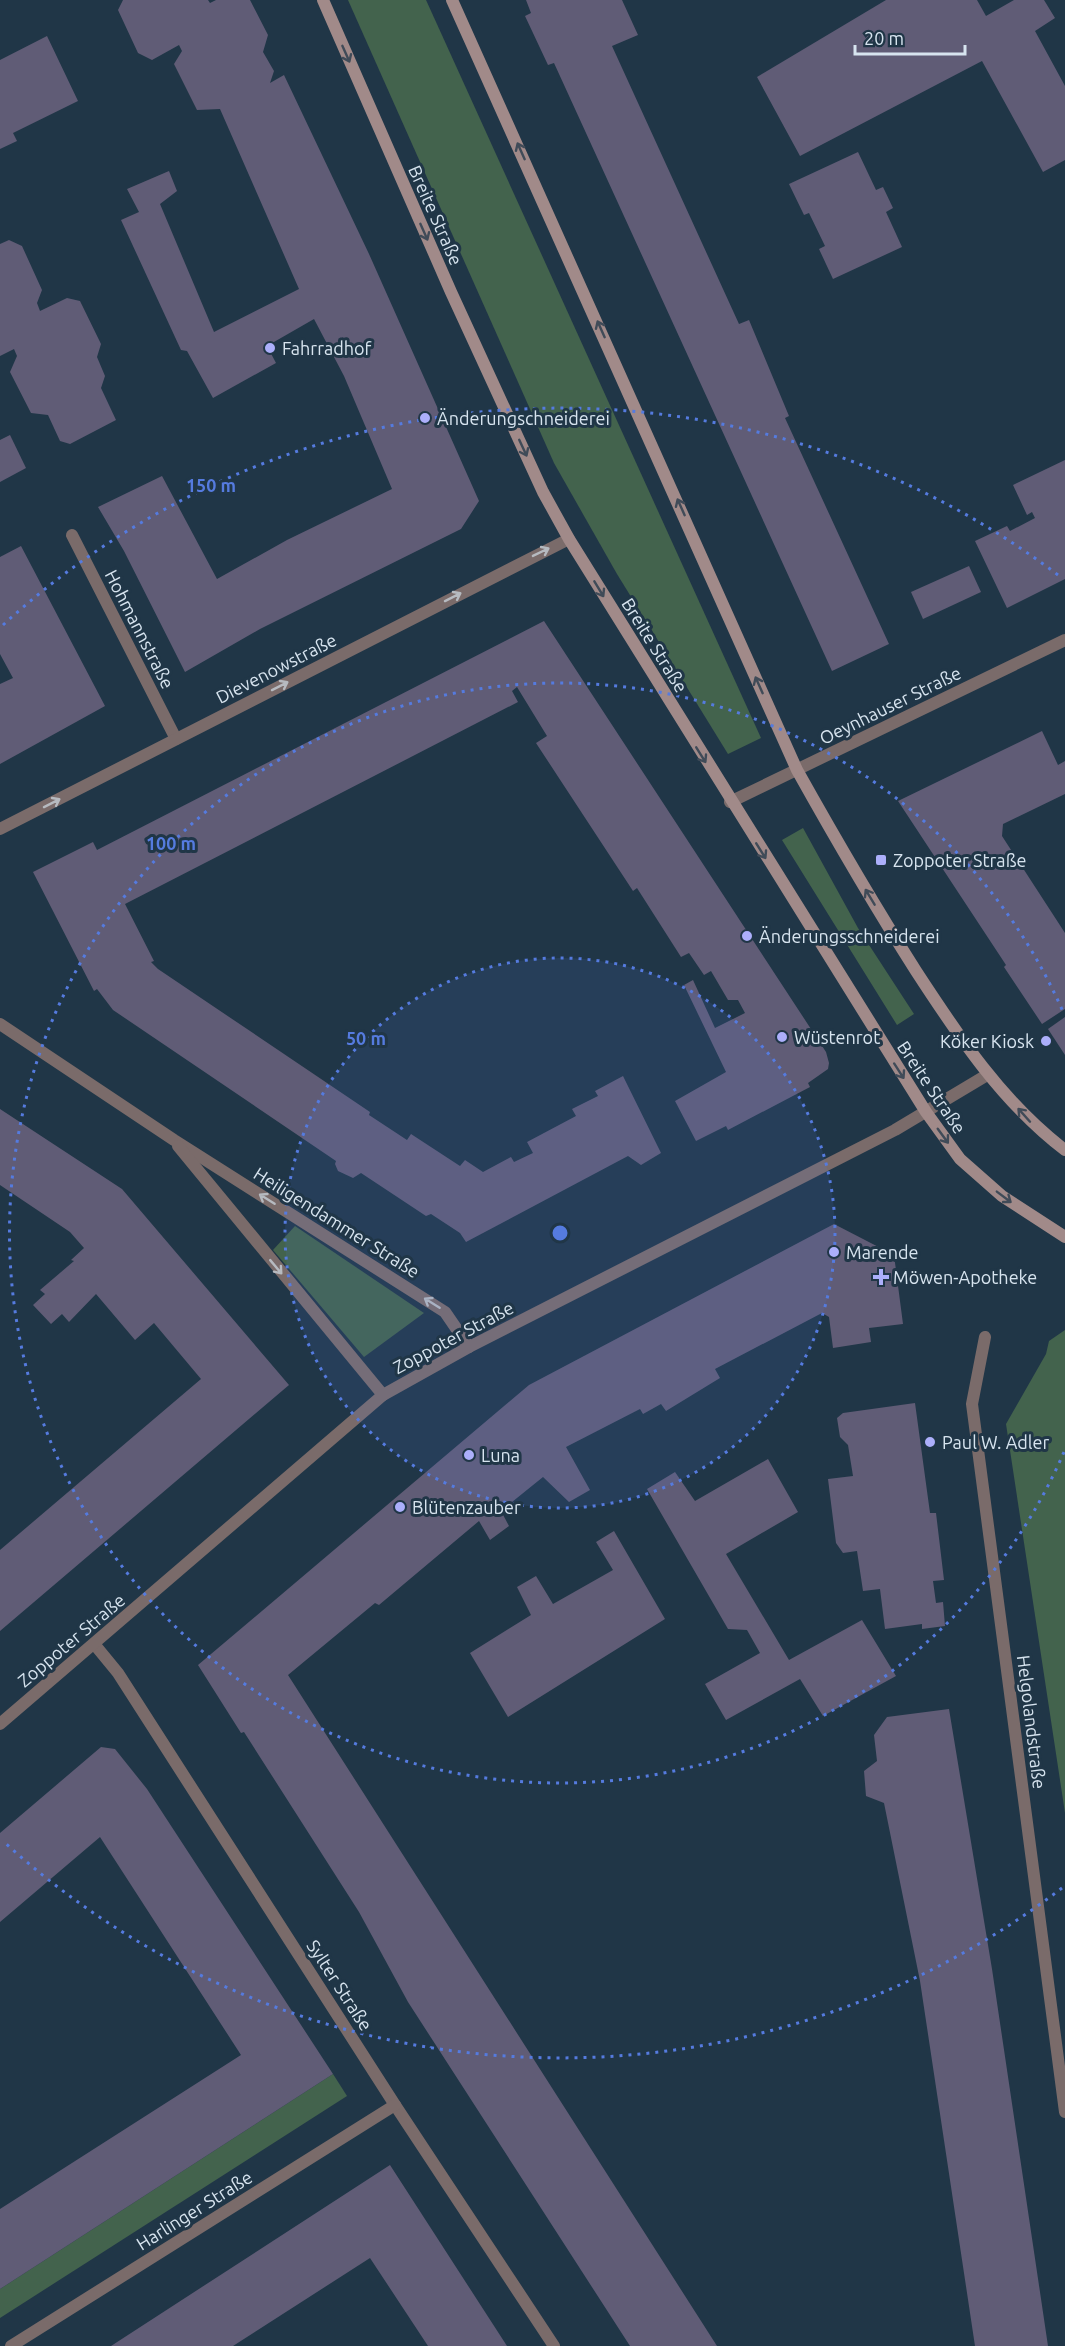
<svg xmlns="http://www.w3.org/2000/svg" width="1065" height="2346" font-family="Ubuntu,sans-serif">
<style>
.green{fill:#43634d}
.building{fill:#605c76}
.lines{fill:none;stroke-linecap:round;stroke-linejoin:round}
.street{stroke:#7a6b6a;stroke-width:12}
.secondary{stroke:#a18a89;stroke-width:12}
.oneway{stroke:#404b58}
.oneway2{stroke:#b6bac0}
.ring{fill:none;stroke:#557bdf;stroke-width:3;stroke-dasharray:3 6}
.poi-dot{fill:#acaffb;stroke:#203647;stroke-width:2}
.labels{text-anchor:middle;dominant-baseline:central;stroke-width:6;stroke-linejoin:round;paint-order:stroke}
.street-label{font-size:18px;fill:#d7e4ef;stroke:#203647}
.poi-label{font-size:18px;fill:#d7e4ef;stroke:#203647;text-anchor:start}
.centre{fill:#557bdf;stroke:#203647;stroke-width:3}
.ring-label{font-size:18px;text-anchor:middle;font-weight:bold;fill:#557bdf;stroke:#203647;stroke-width:6;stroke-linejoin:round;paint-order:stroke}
</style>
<rect width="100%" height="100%" fill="#203647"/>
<!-- green -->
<g class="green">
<polygon points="348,0 426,0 761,738 728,754 617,574 554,463"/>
<polygon points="803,828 858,928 914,1014 897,1025 782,840"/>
<polygon points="295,1226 424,1313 364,1357 273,1250"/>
<polygon points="1065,1330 1065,1813 1006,1424 1046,1354 1049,1341"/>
<polygon points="333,2074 347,2096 0,2318 0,2289"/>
</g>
<!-- building -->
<g class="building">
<polygon points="123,0 208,0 210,3 216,0 250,0 268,35 263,52 274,71 270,83 284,75 369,254 479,501 461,529 260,629 185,672 124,551 98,507 162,476 217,579 287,540 392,489 344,376 314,319 267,346 276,363 213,398 187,351 181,350 121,220 139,212 127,189 169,171 177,191 160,204 214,332 299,289 220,109 197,110 174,64 182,51 179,45 152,60 138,53 118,10"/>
<polygon points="526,0 622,0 638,35 612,46 739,324 749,320 789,416 785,418 889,644 832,671 554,63 548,65 525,16 531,13"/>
<polygon points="886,0 977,0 986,16 1014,0 1044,0 1055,18 1035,31 1065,86 1065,160 1043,172 982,61 800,156 757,77"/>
<polygon points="47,36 78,101 13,133 17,141 0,149 0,60"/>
<polygon points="858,152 876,190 883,187 893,208 886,212 902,247 833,279 819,249 825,246 809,213 804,215 789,184"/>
<polygon points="9,240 22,246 42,290 37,303 40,311 67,298 80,301 101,344 97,357 105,376 101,388 116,420 70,444 60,441 48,415 31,413 10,372 17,356 14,349 0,356 0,244"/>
<polygon points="10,435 26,468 0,482 0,440"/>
<polygon points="1065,460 1065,579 1007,608 975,541 1007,526 1010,531 1035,518 1032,512 1027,515 1013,485"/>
<polygon points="21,546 105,706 0,764 0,684 13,678 0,654 0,557"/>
<polygon points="969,566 981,592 923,619 911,592"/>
<polygon points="544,621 826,1052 829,1063 828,1069 808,1083 810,1087 728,1130 726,1126 696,1141 675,1101 726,1072 684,985 693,980 715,1028 745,1013 738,1000 728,1000 711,971 704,975 689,953 681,957 637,888 633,891 536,743 547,736 517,687 512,691 518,702 125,904 154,961 151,962 158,969 370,1112 369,1115 407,1140 411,1134 460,1166 465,1160 483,1172 511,1157 514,1162 533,1153 527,1142 576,1116 572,1109 598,1096 595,1091 623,1076 661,1153 641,1165 628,1156 466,1242 460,1233 431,1214 426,1216 361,1173 353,1178 338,1171 335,1164 336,1161 113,1010 97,989 94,991 33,872 93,842 97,850"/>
<polygon points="1042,731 1058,765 1065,761 1065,794 1003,824 1002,836 1065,933 1065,1009 1042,1024 1004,967 1006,965 898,801"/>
<polygon points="1065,1017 1065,1055 1048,1029"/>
<polygon points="0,1109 122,1189 289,1385 0,1631 0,1550 201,1379 154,1323 135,1340 96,1294 69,1322 62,1314 51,1324 33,1305 45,1294 40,1290 74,1261 71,1260 84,1248 70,1232 0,1185"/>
<polygon points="834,1224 894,1255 903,1324 869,1328 871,1342 833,1348 829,1317 822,1313 715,1369 720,1378 666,1411 661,1404 643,1414 640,1409 566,1447 590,1490 569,1502 543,1477 501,1511 509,1526 490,1540 479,1521 379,1605 375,1603 288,1675 717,2346 630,2346 408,2002 359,1912 244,1732 241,1733 198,1665 529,1385"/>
<polygon points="915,1403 930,1513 936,1513 944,1580 933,1581 936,1603 943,1602 945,1626 922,1629 922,1624 885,1629 880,1589 863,1591 857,1551 843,1553 836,1543 828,1479 853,1476 848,1445 840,1437 837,1418 843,1413"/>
<polygon points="768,1459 798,1512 726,1554 789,1660 862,1620 896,1676 823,1716 800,1679 726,1720 705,1684 760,1653 747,1630 728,1629 647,1489 675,1472 695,1501"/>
<polygon points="614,1531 665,1619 508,1717 470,1653 531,1615 517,1587 536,1576 553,1604 613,1570 596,1542"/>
<polygon points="949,1709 992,1969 1048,2346 975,2346 920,1981 884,1803 866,1796 864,1771 877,1761 874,1735 887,1717"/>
<polygon points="101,1747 115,1749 147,1789 333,2074 0,2289 0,2209 241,2055 100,1837 0,1922 0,1833"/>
<polygon points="390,2165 507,2346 428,2346 370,2258 233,2346 111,2346"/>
</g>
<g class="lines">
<!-- street -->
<g class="street">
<polyline points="72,535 176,739"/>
<polyline points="730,802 1065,640"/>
<polyline points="0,829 569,539"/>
<polyline points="0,1024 174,1140 445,1312 469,1347"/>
<polyline points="178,1146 383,1395"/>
<polyline points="985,1337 972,1404 1065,2112"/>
<polyline points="95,1645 118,1673 395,2105 554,2346"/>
<polyline points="0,1724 383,1395 469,1347 895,1130 987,1075"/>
<polyline points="11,2346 395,2105"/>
</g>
<!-- secondary -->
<g class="secondary">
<polyline points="323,0 451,292 543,492 569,539 926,1112 960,1159 1002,1196 1065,1237"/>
<path d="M452 0 797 770C835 838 874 905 916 971 959 1037 1002 1102 1065 1150"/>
</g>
</g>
<!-- one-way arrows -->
<defs><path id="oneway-shaft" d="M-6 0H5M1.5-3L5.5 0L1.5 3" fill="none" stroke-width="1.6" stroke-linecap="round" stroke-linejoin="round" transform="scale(1.5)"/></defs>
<g class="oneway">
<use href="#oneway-shaft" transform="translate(346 54) rotate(66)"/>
<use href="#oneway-shaft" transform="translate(521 151) rotate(-114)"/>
<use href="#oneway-shaft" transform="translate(424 232) rotate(66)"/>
<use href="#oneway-shaft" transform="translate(601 329) rotate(-114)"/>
<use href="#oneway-shaft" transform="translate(523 448) rotate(65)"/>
<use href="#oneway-shaft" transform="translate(681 507) rotate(-114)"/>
<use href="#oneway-shaft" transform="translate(599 589) rotate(59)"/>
<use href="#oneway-shaft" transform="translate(759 685) rotate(-114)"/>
<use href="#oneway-shaft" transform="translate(701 755) rotate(58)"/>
<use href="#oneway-shaft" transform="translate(761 851) rotate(58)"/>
<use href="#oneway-shaft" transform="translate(870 897) rotate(-121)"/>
<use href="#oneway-shaft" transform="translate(899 1071) rotate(57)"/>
<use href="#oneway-shaft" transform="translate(1024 1115) rotate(-132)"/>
<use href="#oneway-shaft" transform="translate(943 1136) rotate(54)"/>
<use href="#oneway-shaft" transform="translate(1004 1197) rotate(37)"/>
</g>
<g class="oneway2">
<use href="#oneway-shaft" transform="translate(541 552) rotate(-26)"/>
<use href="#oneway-shaft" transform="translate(453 597) rotate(-27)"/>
<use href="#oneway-shaft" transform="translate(280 686) rotate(-27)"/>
<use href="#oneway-shaft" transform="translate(52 803) rotate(-27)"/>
<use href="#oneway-shaft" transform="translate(267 1199) rotate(-148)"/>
<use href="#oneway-shaft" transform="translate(276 1267) rotate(50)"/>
<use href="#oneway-shaft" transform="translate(432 1303) rotate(-148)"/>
</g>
<!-- distance rings -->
<circle cx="560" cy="1233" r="275" fill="#557bdf" fill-opacity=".12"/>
<g class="ring">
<circle cx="560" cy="1233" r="275"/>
<path d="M1064 1452A550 550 0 1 1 1064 1014"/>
<path d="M1062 1888A825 825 0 0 1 3 1841M3 625A825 825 0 0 1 1062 578"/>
</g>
<!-- markers -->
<g class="poi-dot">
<circle cx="270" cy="348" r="6"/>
<circle cx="425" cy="418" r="6"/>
<rect x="875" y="854" width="12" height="12" rx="3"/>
<circle cx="747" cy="936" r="6"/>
<circle cx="782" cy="1037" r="6"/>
<circle cx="1046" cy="1041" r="6"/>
<circle cx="834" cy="1252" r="6"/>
<path d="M878 1268h6v6h6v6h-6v6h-6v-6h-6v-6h6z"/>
<circle cx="930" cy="1442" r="6"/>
<circle cx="469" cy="1455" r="6"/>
<circle cx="400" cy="1507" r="6"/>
</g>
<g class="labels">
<!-- street labels -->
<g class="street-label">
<text transform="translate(436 215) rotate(66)">Breite Straße</text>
<text transform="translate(140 629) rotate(63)">Hohmannstraße</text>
<text transform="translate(655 645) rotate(58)">Breite Straße</text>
<text transform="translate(276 668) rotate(-27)">Dievenowstraße</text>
<text transform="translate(890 705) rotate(-26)">Oeynhauser Straße</text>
<text transform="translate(932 1087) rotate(56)">Breite Straße</text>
<text transform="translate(337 1222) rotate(32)">Heiligendammer Straße</text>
<text transform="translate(453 1337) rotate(-28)">Zoppoter Straße</text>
<text transform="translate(71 1640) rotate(-40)">Zoppoter Straße</text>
<text transform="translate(1032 1722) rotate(83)">Helgolandstraße</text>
<text transform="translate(340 1985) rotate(57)">Sylter Straße</text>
<text transform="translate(194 2210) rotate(-32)">Harlinger Straße</text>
</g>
<!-- poi labels -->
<g class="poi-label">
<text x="282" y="348">Fahrradhof</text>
<text x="437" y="418">Änderungschneiderei</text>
<text x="893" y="860">Zoppoter Straße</text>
<text x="759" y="936">Änderungsschneiderei</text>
<text x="794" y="1037">Wüstenrot</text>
<text x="1034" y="1041" text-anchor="end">Köker Kiosk</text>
<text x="846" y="1252">Marende</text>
<text x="893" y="1277">Möwen-Apotheke</text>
<text x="942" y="1442">Paul W. Adler</text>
<text x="481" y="1455">Luna</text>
<text x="412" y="1507">Blütenzauber</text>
</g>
</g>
<circle cx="560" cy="1233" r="9" class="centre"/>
<g class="ring-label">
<text x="211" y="492">150 m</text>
<text x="171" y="850">100 m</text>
<text x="366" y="1045">50 m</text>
</g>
<!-- scale -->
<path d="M855 45v9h110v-9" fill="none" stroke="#d7e4ef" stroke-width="3"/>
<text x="864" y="45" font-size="18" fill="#d7e4ef" stroke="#203647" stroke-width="4.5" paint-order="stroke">20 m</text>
</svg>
